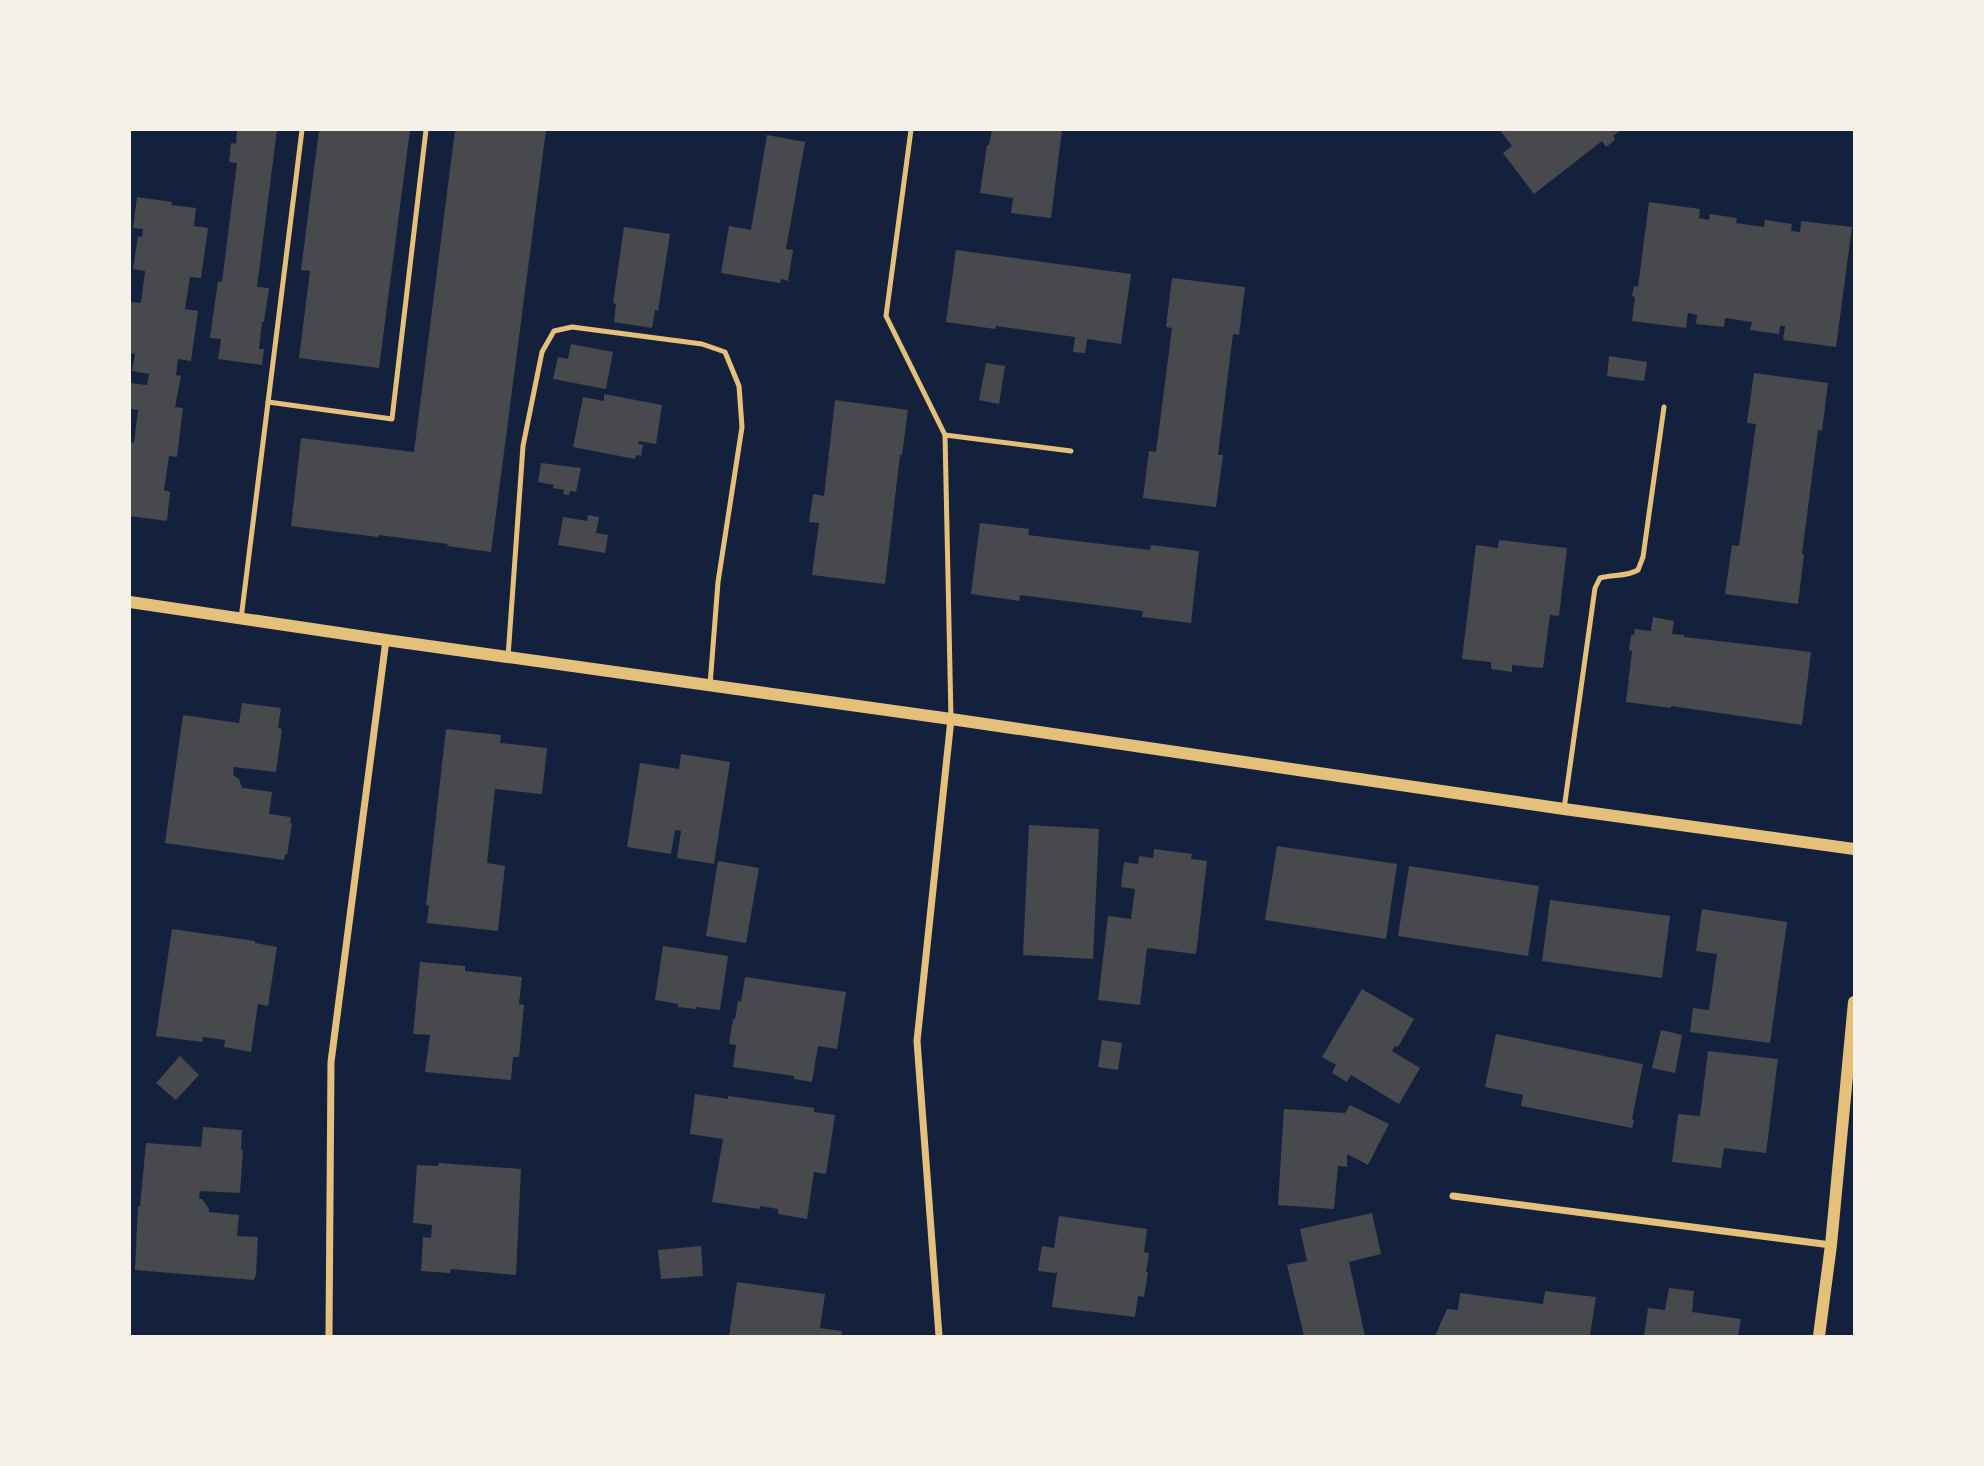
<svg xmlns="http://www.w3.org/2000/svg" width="1984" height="1466" font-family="Commissioner,sans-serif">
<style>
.building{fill:#48494c}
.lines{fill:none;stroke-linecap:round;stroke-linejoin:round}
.service{stroke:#e5c07b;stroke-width:5}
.minor{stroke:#e5c07b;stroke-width:7}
.tertiary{stroke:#e5c07b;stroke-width:12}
</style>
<rect width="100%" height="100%" fill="#14213d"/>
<!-- building -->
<g class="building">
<polygon points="237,130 277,130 257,287 269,288 264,322 262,322 259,349 264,349 262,365 218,359 221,339 210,338 218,281 222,282 237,163 229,162 231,143 236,144"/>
<polygon points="319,130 410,130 379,368 299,358 310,271 301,270"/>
<polygon points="455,130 546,130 491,552 447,546 448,544 379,535 378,537 291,526 301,438 414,452"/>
<polygon points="992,130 1062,130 1051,218 1011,213 1013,198 980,193 987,145 989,145"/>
<polygon points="1500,130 1621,130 1613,136 1615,140 1606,147 1602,141 1534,194 1503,153 1512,146"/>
<polygon points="767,135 805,142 786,249 793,250 788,281 781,279 780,283 721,273 729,226 751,230"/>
<polygon points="137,197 172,202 171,205 196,208 194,226 208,228 201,278 190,277 185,309 198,311 191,361 178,359 176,375 181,376 175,407 183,408 177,457 169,456 164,490 170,492 167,521 130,516 130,442 134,443 138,410 130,409 130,383 147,385 149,374 132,371 135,354 130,353 131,302 141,303 145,271 133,269 138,236 142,237 143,229 133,228"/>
<polygon points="1649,202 1700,209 1699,218 1709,220 1710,214 1737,218 1736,223 1764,227 1765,220 1792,224 1791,231 1800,232 1801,221 1852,227 1836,347 1783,340 1785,326 1780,326 1779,334 1750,330 1752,322 1725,318 1724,327 1696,324 1697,315 1688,313 1686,328 1632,321 1635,297 1632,296 1634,286 1638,287"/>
<polygon points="624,227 670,234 658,311 655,310 652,328 614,322 616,304 613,303"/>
<polygon points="956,250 1131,274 1121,344 1087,339 1085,353 1073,352 1075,337 996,326 995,329 946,322"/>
<polygon points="1172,278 1245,287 1239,335 1233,334 1218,455 1223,455 1216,507 1143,498 1149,451 1156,452 1172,328 1166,327"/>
<polygon points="571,344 613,352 606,389 553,379 558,357 568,359"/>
<polygon points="1609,356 1647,362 1644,381 1607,376"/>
<polygon points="986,363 1005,366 999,404 979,400"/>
<polygon points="1754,373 1828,383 1822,431 1818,430 1802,554 1804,555 1798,604 1725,594 1732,545 1739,546 1756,424 1747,423"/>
<polygon points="604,394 662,405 656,444 639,441 638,444 643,445 641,456 636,455 635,459 573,447 583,397 604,401"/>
<polygon points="835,400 908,410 902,455 900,455 885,584 812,575 819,523 809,522 813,494 824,496"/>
<polygon points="541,463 581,468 576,492 570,491 569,495 563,494 564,490 553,488 554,485 538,482"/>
<polygon points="588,515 599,517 596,533 608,535 605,553 558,545 563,517 587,521"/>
<polygon points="980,523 1029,529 1028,535 1150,550 1151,545 1199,551 1191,623 1142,617 1143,611 1020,595 1019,601 971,594"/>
<polygon points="1499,540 1567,548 1559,616 1550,615 1543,668 1512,665 1512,672 1491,669 1491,662 1462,659 1476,545 1498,548"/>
<polygon points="1653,617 1674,621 1672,634 1684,635 1684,637 1811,652 1802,725 1671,706 1671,708 1626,702 1632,651 1629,650 1631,635 1634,635 1635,629 1651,631"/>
<polygon points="242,703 281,708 278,728 282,729 276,772 234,767 233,775 239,779 242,788 272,792 269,814 291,817 290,823 292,824 287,855 285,854 284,860 165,843 183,715 239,723"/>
<polygon points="446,729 501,735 500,743 547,748 542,794 495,789 487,863 505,866 498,931 427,923 429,906 426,905"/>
<polygon points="681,754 730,762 714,864 677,858 681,831 675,830 671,854 627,847 640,763 679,769"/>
<polygon points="1029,825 1099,829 1093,959 1023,955"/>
<polygon points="1277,846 1397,864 1386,939 1265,920"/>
<polygon points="1154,849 1192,854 1191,859 1207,861 1196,954 1147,948 1140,1005 1098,1000 1108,916 1131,919 1135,889 1121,887 1124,862 1138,864 1139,856 1153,858"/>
<polygon points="718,861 759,868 746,943 706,936"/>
<polygon points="1409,866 1539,886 1528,956 1398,936"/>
<polygon points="1550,900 1670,916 1662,978 1542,961"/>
<polygon points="1702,909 1787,922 1770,1043 1690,1032 1693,1008 1709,1010 1717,954 1696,951"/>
<polygon points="172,929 255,941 255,943 277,947 268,1006 258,1004 251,1052 224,1047 225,1040 203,1037 202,1042 156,1036"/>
<polygon points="663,946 728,956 720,1010 696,1007 696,1009 678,1007 678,1004 655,1000"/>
<polygon points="420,962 465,966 465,971 522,977 519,1004 524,1005 519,1057 513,1057 511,1080 425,1072 430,1035 413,1034"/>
<polygon points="745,977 846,992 837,1049 818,1046 812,1082 794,1079 794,1076 733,1067 736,1045 729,1044 733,1019 735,1019 738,1001 741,1002"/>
<polygon points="1362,989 1414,1019 1398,1047 1395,1046 1392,1051 1420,1068 1399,1104 1351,1075 1347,1082 1332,1073 1336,1065 1322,1057"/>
<polygon points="1661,1030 1682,1035 1675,1073 1652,1068"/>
<polygon points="1496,1034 1643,1064 1632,1119 1634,1120 1632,1128 1521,1106 1523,1095 1485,1087"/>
<polygon points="1102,1040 1122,1043 1118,1070 1098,1067"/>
<polygon points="1708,1051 1778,1059 1766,1153 1724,1148 1721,1168 1672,1162 1678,1114 1700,1116"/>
<polygon points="180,1056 199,1075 176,1100 156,1083"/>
<polygon points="695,1094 728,1099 728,1096 814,1108 814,1112 835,1115 826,1174 814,1172 807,1219 778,1214 778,1209 760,1206 759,1209 712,1202 723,1139 690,1134"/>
<polygon points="1350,1105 1389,1124 1368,1165 1347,1154 1347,1167 1338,1166 1334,1209 1278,1205 1284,1109 1345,1113"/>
<polygon points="203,1127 242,1130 241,1150 243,1150 240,1193 200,1191 199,1199 202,1199 209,1209 209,1212 239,1215 237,1236 258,1237 256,1274 254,1280 135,1270 138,1206 140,1207 146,1143 201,1147"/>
<polygon points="439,1163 521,1169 516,1275 451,1269 450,1273 421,1271 423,1237 431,1238 432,1225 413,1223 417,1165 438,1166"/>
<polygon points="1372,1213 1381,1254 1349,1262 1365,1336 1304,1336 1287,1265 1307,1261 1300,1229"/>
<polygon points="1059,1216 1147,1229 1144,1252 1149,1253 1146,1272 1148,1272 1144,1297 1138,1296 1135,1317 1052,1307 1057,1272 1055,1273 1038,1271 1042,1246 1054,1248"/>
<polygon points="701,1246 703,1276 661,1279 658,1250"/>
<polygon points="737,1282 825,1294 820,1328 842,1331 841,1336 729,1336"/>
<polygon points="1669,1288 1694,1291 1692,1312 1741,1319 1738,1336 1644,1336 1648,1308 1665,1310"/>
<polygon points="1545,1291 1596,1297 1590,1336 1435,1336 1447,1309 1458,1310 1460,1293 1543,1304"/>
</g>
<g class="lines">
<!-- service -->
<g class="service">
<polyline points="911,130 886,316 945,435 951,719"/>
<polyline points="268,402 392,419 426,130"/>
<polyline points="945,435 1071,451"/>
<polyline points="241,619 302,130"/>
<polyline points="508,657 523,446 542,352 554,331 572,327 702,344 725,352 739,386 742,427 718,582 710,685"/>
<path d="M1564 809 1595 588 1600 578C1613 574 1626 577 1638 570L1643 557 1664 407"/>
</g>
<!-- minor -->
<g class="minor">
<polyline points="1453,1196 1831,1245"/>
<polyline points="329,1336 331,1062 386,640"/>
<polyline points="939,1336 917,1041 951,719"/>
</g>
<!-- tertiary -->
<g class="tertiary">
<polyline points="130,602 386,640 951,719 1564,809 1854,849"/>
<polyline points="1819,1336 1831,1245 1854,1002"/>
</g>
</g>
<!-- border -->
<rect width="1984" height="1466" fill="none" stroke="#f6f1e7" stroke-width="262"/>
</svg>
